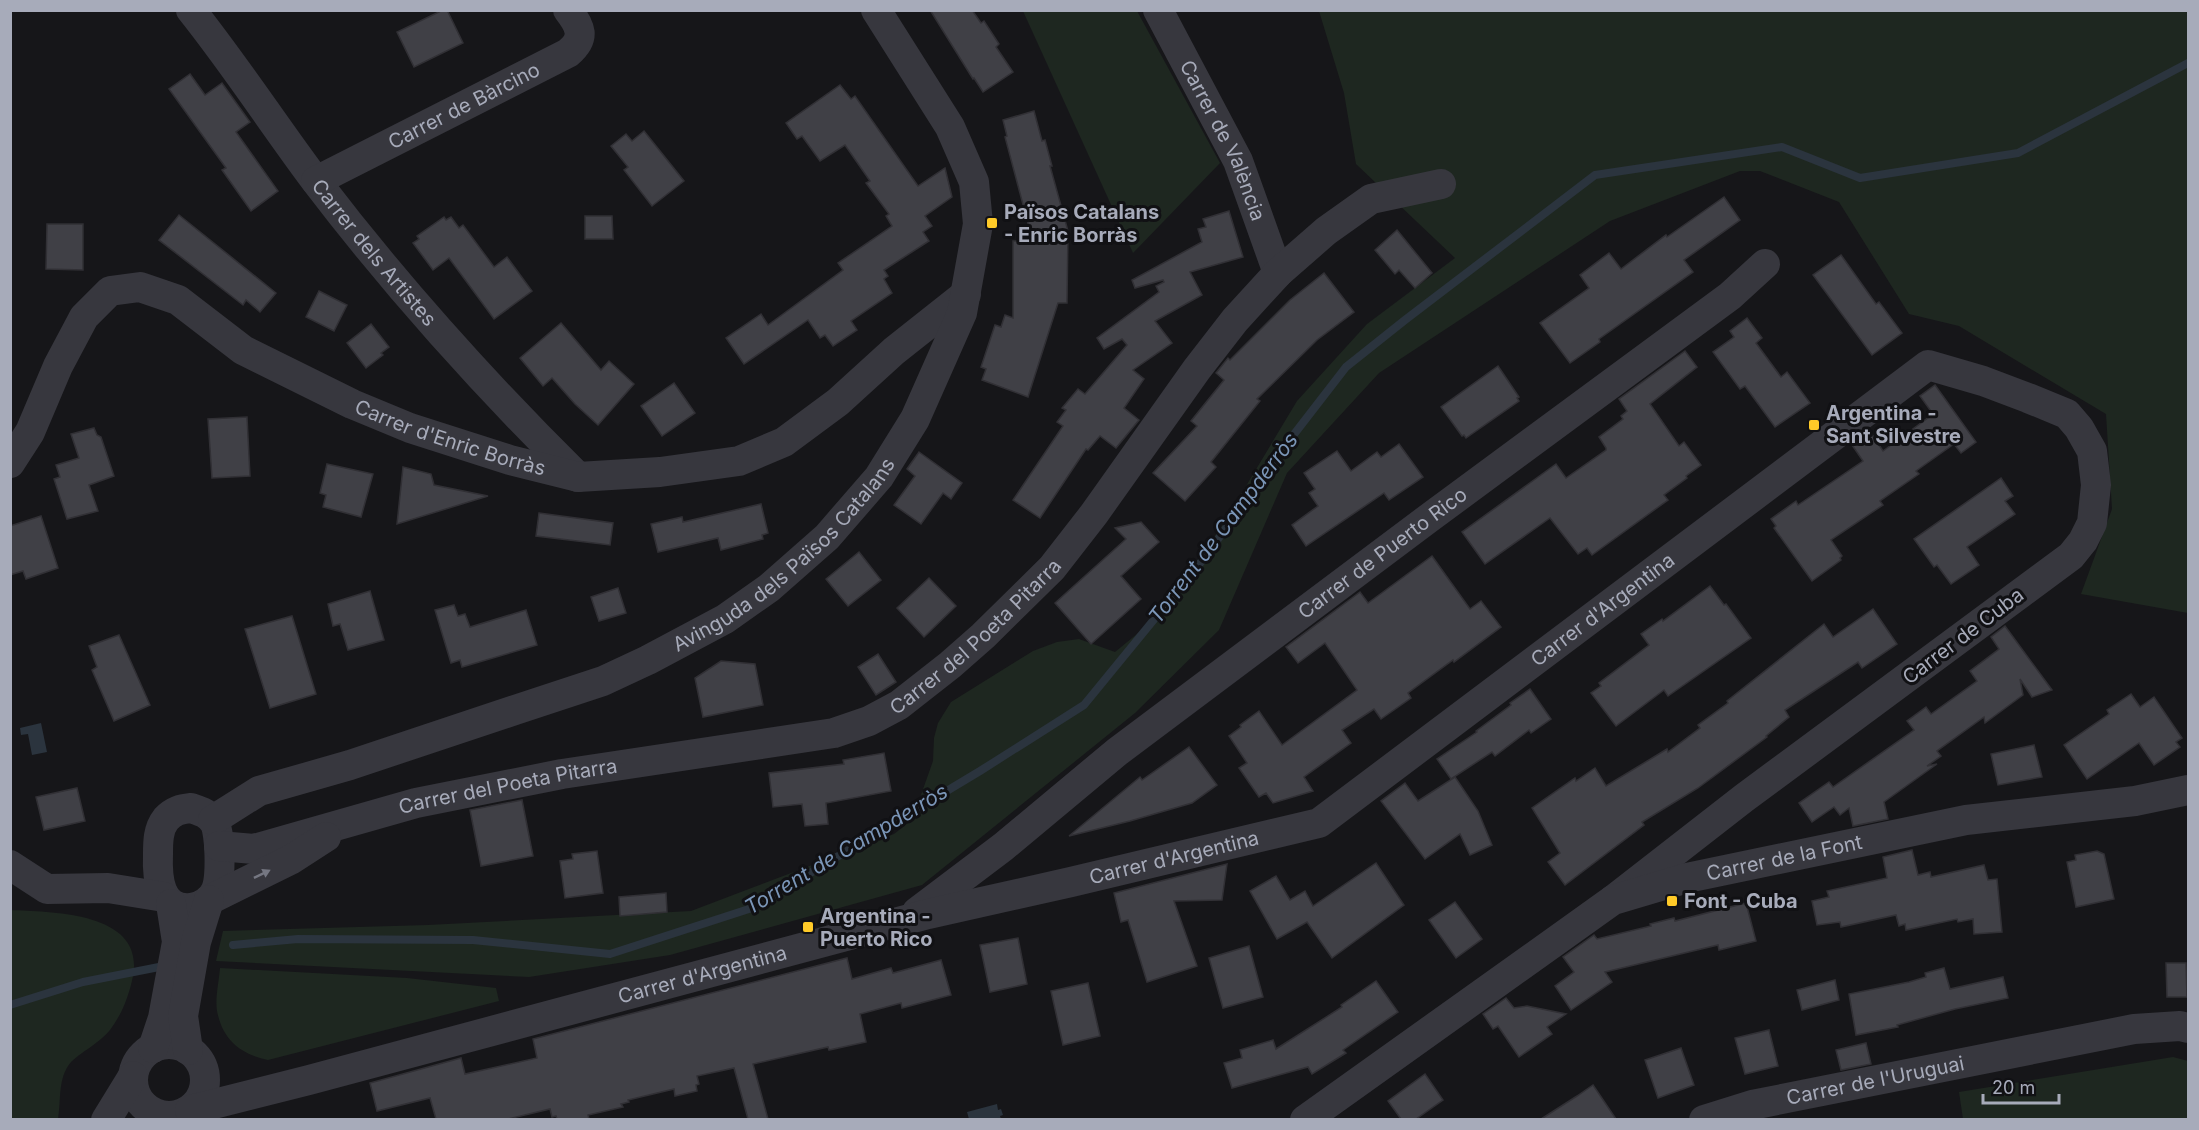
<svg xmlns="http://www.w3.org/2000/svg" width="2199" height="1130" font-family="Inter,sans-serif">
<style>
.green{fill:#1e2720}
.water{fill:#2b343e}
.lines{fill:none;stroke-linecap:round;stroke-linejoin:round}
.stream{stroke:#2b343e;stroke-width:8}
.building{fill:#404046;stroke:#313035;stroke-width:1.5}
.street{stroke:#37373e;stroke-width:30}
.oneway{fill:#757782}
.poi-dot{fill:#ffca28;stroke:#111114;stroke-width:2}
.labels{text-anchor:middle;dominant-baseline:central;stroke-width:6;stroke-linejoin:round;paint-order:stroke}
.street-label{font-size:20px;fill:#a7abba;stroke:#111114}
.poi-label{font-size:20px;font-weight:bold;fill:#a7abba;stroke:#111114;text-anchor:start}
.water-label{font-size:21px;font-style:italic;fill:#7b96b8;stroke:#111114}
</style>
<rect width="100%" height="100%" fill="#161619"/>
<!-- green -->
<g class="green">
<polygon points="1023,11 1137,11 1220,163 1133,253"/>
<polygon points="1319,11 2188,11 2188,613 2081,594 2112,509 2106,414 1959,326 1909,314 1839,202 1760,171 1740,171 1610,221 1379,373 1287,473 1219,630 1135,713 922,885 670,955 529,977 216,961 223,931 428,925 691,911 894,834 908,823 916,809 933,761 934,738 938,723 951,702 1033,651 1057,642 1079,639 1115,652 1154,620 1222,526 1297,401 1367,324 1455,258 1356,164 1344,93"/>
<path d="M10 910C53 912 145 912 133 976 129 996 122 1014 110 1030 99 1044 75 1055 68 1066 58 1081 61 1102 58 1119H11Z"/>
<path d="M220 968 407 978 496 988 499 1001 268 1060C241 1054 223 1041 217 1011 215 998 219 981 220 968Z"/>
<polygon points="2173,1057 2188,1061 2188,1119 1963,1119 1959,1092"/>
</g>
<!-- water -->
<g class="water">
<polygon points="41,723 47,752 32,755 28,734 21,735 20,728"/>
<polygon points="997,1104 998,1110 1001,1109 1003,1115 1000,1116 1001,1119 969,1119 967,1112"/>
</g>
<g class="lines">
<!-- stream -->
<g class="stream">
<polyline points="233,945 298,939 473,940 610,954 752,908 980,771 1084,705 1206,556 1278,455 1346,367 1405,320 1595,175 1782,147 1860,178 2018,153 2188,63"/>
<polyline points="10,1005 83,982 159,967"/>
</g>
</g>
<!-- building -->
<g class="building">
<polygon points="443,10 447,10 463,43 414,67 397,32"/>
<polygon points="930,10 972,10 981,23 984,21 999,44 996,47 1013,72 983,92 974,78 973,79"/>
<polygon points="190,74 205,95 222,83 250,122 236,132 278,191 251,211 222,170 226,168 169,89"/>
<polygon points="840,85 851,99 855,96 918,186 945,168 952,197 925,216 932,226 923,232 929,241 884,270 888,276 884,279 892,293 851,321 857,330 833,346 825,335 820,338 808,320 744,364 726,338 761,314 768,325 843,270 838,263 892,226 886,216 889,214 866,183 870,181 845,145 820,161 802,136 797,139 786,123"/>
<polygon points="1034,111 1042,141 1045,140 1052,166 1050,166 1068,231 1067,303 1058,303 1028,397 982,380 986,369 981,367 995,325 1001,327 1005,315 1013,318 1013,241 1021,241 1021,227 1029,227 1005,137 1007,136 1003,120"/>
<polygon points="644,131 684,181 652,206 624,170 628,167 611,146 626,134 632,141"/>
<polygon points="1724,197 1740,220 1684,260 1693,272 1599,339 1600,342 1570,363 1540,323 1589,288 1580,275 1609,253 1621,269 1666,235 1667,237"/>
<polygon points="1229,211 1243,257 1190,272 1202,295 1155,321 1172,343 1133,370 1144,379 1124,408 1139,420 1116,448 1100,436 1088,450 1086,449 1040,518 1013,500 1063,426 1057,422 1066,410 1062,408 1078,389 1085,394 1127,345 1122,339 1104,349 1097,338 1159,292 1156,286 1164,282 1163,280 1135,288 1132,280 1202,242 1198,229 1206,227 1203,219"/>
<polygon points="179,215 276,293 260,312 246,300 243,305 159,240"/>
<polygon points="585,216 612,216 613,239 585,239"/>
<polygon points="444,217 446,220 451,217 459,228 463,225 494,267 507,257 532,291 494,319 449,258 433,270 413,243 419,239 417,236"/>
<polygon points="47,224 83,224 83,270 46,269"/>
<polygon points="1397,230 1432,273 1415,288 1399,270 1395,274 1375,250"/>
<polygon points="1841,255 1876,304 1879,302 1902,333 1872,355 1813,275"/>
<polygon points="1324,273 1354,312 1317,340 1257,399 1260,401 1211,462 1216,467 1185,501 1153,473 1197,426 1191,421 1224,380 1216,373 1228,358 1230,360 1290,300"/>
<polygon points="319,291 347,305 334,331 306,317"/>
<polygon points="1747,318 1762,338 1756,343 1781,377 1787,372 1810,403 1775,427 1745,386 1740,389 1713,352 1734,337 1730,331"/>
<polygon points="561,323 601,370 609,361 634,384 598,425 575,404 552,378 543,386 520,358"/>
<polygon points="371,324 389,347 381,353 383,355 366,368 347,343"/>
<polygon points="1685,351 1697,367 1650,404 1679,446 1684,442 1701,465 1686,476 1687,478 1664,495 1668,500 1592,555 1587,548 1578,554 1550,518 1485,564 1462,532 1556,464 1566,478 1606,450 1606,448 1599,437 1623,419 1621,416 1627,411 1619,399"/>
<polygon points="1498,366 1519,397 1517,398 1519,401 1466,438 1464,435 1462,436 1441,407"/>
<polygon points="674,383 695,413 662,436 641,406"/>
<polygon points="1935,385 1976,442 1961,453 1954,444 1916,471 1919,474 1880,501 1883,505 1831,540 1842,556 1840,558 1841,560 1812,581 1774,528 1776,526 1771,519 1796,501 1798,505 1863,461 1852,445 1871,433 1883,451 1933,414 1920,396"/>
<polygon points="247,417 250,476 212,478 208,419"/>
<polygon points="94,428 97,435 101,437 114,476 89,485 98,511 67,519 54,479 60,477 56,465 79,458 71,434"/>
<polygon points="1399,444 1423,477 1389,500 1384,493 1306,546 1292,525 1318,506 1309,493 1315,489 1304,473 1337,451 1351,471 1377,452 1381,457"/>
<polygon points="919,452 962,483 951,499 943,493 921,524 894,505 915,476 907,469"/>
<polygon points="327,464 373,474 361,517 323,507 326,495 320,493"/>
<polygon points="403,467 431,474 434,485 488,496 397,524"/>
<polygon points="2001,478 2013,496 2005,501 2015,514 1967,547 1979,565 1951,584 1937,565 1934,567 1914,539"/>
<polygon points="761,504 768,533 762,535 763,539 721,550 718,538 658,552 651,524 682,517 683,522"/>
<polygon points="539,513 613,523 610,545 536,536"/>
<polygon points="41,516 58,568 26,579 23,571 10,575 10,526"/>
<polygon points="1141,522 1159,542 1121,576 1141,599 1091,644 1055,603 1126,539 1115,528"/>
<polygon points="859,552 881,580 848,606 826,579"/>
<polygon points="1432,556 1470,609 1481,601 1501,627 1454,662 1453,660 1408,693 1411,698 1381,719 1374,709 1342,730 1351,743 1304,777 1313,791 1273,803 1266,793 1259,797 1239,768 1247,763 1229,736 1241,727 1240,725 1259,711 1282,745 1357,690 1325,643 1298,663 1286,647 1360,592 1368,603"/>
<polygon points="929,578 956,606 924,637 897,608"/>
<polygon points="1710,586 1724,605 1726,604 1751,638 1668,696 1664,690 1616,726 1591,693 1601,686 1599,683 1649,645 1641,634 1662,619 1663,621"/>
<polygon points="618,588 626,613 599,621 591,597"/>
<polygon points="370,591 384,640 348,650 340,624 333,626 328,604"/>
<polygon points="454,605 458,616 465,614 470,627 526,610 537,645 462,667 460,660 451,663 435,610"/>
<polygon points="1873,609 1897,644 1862,668 1858,662 1785,710 1789,717 1766,736 1767,737 1698,788 1642,822 1644,825 1565,885 1548,862 1560,853 1532,808 1575,778 1576,781 1595,768 1606,786 1667,749 1668,752 1700,728 1698,725 1728,703 1727,701 1824,624 1833,637"/>
<polygon points="292,616 316,694 270,708 245,629"/>
<polygon points="2005,626 2052,690 2032,697 2020,679 2023,695 1985,723 1984,717 1937,751 1941,756 1927,766 1937,764 1884,802 1888,819 1853,826 1849,808 1840,815 1834,807 1812,822 1799,803 1829,782 1833,787 1914,730 1907,721 1926,707 1931,714 1977,681 1970,671 1999,649 1991,637"/>
<polygon points="119,635 150,705 114,721 92,670 97,667 89,646"/>
<polygon points="878,654 896,682 876,695 858,667"/>
<polygon points="721,661 755,664 763,705 703,717 695,678"/>
<polygon points="1530,689 1551,719 1531,733 1529,730 1495,756 1492,752 1451,779 1437,759 1477,732 1476,731 1511,705 1510,703"/>
<polygon points="2131,694 2140,707 2154,697 2182,738 2176,742 2180,747 2154,765 2139,743 2087,779 2064,745 2109,714 2107,710"/>
<polygon points="2034,745 2042,777 1998,785 1991,754"/>
<polygon points="1189,747 1217,785 1192,803 1130,821 1069,836 1140,777 1142,780"/>
<polygon points="884,753 891,791 826,803 828,824 805,826 802,804 773,807 769,773 844,764 843,760"/>
<polygon points="1455,777 1478,811 1492,845 1470,855 1460,834 1425,859 1381,801 1405,783 1418,801"/>
<polygon points="77,788 85,821 44,830 36,797"/>
<polygon points="522,800 533,856 481,866 470,810"/>
<polygon points="1912,850 1918,875 1930,872 1931,877 1984,865 1988,880 1997,879 2002,932 1974,934 1973,919 1958,922 1957,919 1906,930 1905,924 1899,926 1896,915 1841,927 1840,922 1817,925 1812,901 1829,897 1827,891 1887,878 1883,857"/>
<polygon points="597,851 603,893 565,898 560,861 573,859 572,854"/>
<polygon points="2097,851 2104,854 2114,899 2076,907 2067,862 2076,860 2075,855"/>
<polygon points="1376,863 1404,905 1332,958 1307,922 1277,939 1250,891 1276,876 1290,900 1305,891 1313,906"/>
<polygon points="1227,864 1222,900 1174,901 1197,966 1147,982 1128,920 1121,922 1114,893"/>
<polygon points="666,893 667,912 620,916 619,897"/>
<polygon points="1455,902 1482,939 1456,958 1429,920"/>
<polygon points="1746,903 1756,941 1719,950 1718,945 1605,972 1612,982 1571,1010 1555,986 1574,972 1563,957 1594,935 1597,939 1651,926 1650,924 1674,918 1675,921"/>
<polygon points="1018,938 1027,984 990,992 980,945"/>
<polygon points="1249,946 1263,997 1223,1008 1209,958"/>
<polygon points="847,958 852,979 891,968 893,973 941,960 951,995 902,1008 901,1003 860,1014 866,1042 829,1050 828,1047 753,1064 768,1119 748,1119 734,1068 697,1076 699,1084 696,1085 697,1091 675,1096 674,1089 628,1100 629,1102 621,1104 623,1107 588,1115 589,1119 557,1119 556,1116 552,1117 550,1109 508,1119 436,1119 430,1098 377,1111 370,1083 461,1058 465,1074 537,1058 533,1039"/>
<polygon points="2166,963 2186,963 2187,997 2167,997"/>
<polygon points="1944,968 1950,989 2003,977 2008,998 1955,1009 1897,1025 1898,1027 1856,1035 1849,994 1909,982 1926,977 1925,973"/>
<polygon points="1835,980 1839,1000 1802,1010 1797,990"/>
<polygon points="1376,981 1398,1012 1343,1050 1346,1053 1312,1074 1308,1067 1232,1088 1224,1063 1242,1058 1240,1050 1273,1040 1276,1049 1342,1007 1341,1005"/>
<polygon points="1088,983 1100,1036 1063,1045 1051,991"/>
<polygon points="1506,998 1514,1008 1527,1006 1566,1014 1547,1027 1552,1034 1519,1057 1498,1026 1493,1029 1483,1014"/>
<polygon points="1769,1030 1778,1066 1745,1074 1735,1038"/>
<polygon points="1866,1043 1871,1064 1841,1070 1836,1050"/>
<polygon points="1681,1048 1694,1085 1658,1098 1645,1060"/>
<polygon points="1425,1074 1443,1100 1416,1119 1401,1119 1388,1101"/>
<polygon points="1593,1085 1616,1119 1541,1119 1577,1096"/>
</g>
<g class="lines">
<!-- street -->
<g class="street">
<path id="s1" d="M191 10C235 65 273 124 315 180 395 285 484 384 578 477"/>
<path id="s2" d="M1158 10 1238 161 1278 273"/>
<path id="s3" d="M316 181 568 53C586 38 581 27 568 10"/>
<path id="s4" d="M10 463 30 432 58 366 84 317 110 291 140 287 178 300 243 350 352 404 410 428 510 460 578 477 660 472 739 461 784 442 838 402 894 351 966 294"/>
<path d="M191 808C200 811 208 813 214 822 221 833 221 878 216 890 212 900 201 907 191 908 159 911 157 877 158 854 158 842 158 829 166 819 173 811 181 809 191 808Z"/>
<path id="s5" d="M213 820 259 791 350 765 515 710 603 681 648 660 725 619 769 588 827 537 879 477 915 419 962 313 978 224 974 182 950 127 876 10"/>
<path id="s6" d="M219 846 254 849 416 803 562 774 834 733 869 721 899 705 950 665 983 636 1052 568 1094 514 1197 369 1235 320 1278 273 1326 231 1371 199 1441 184"/>
<polyline points="10,865 47,889 108,888 164,897"/>
<polyline points="209,900 292,859 326,837"/>
<path id="s7" d="M917 912 1003 847 1117 752 1429 518 1730 296 1765 264"/>
<circle cx="169" cy="1080" r="36"/>
<polyline points="153,1048 163,1018 177,942 171,904"/>
<polyline points="188,1050 183,1016 196,942 209,900"/>
<path id="s8" d="M190 1110 309 1080 928 914 1071 882 1319 823 1928 365 1983 381 2028 398 2067 414 2079 428 2092 451 2096 485 2092 523 2083 541 2071 556 1744 798 1613 900"/>
<polyline points="106,1120 133,1076"/>
<path id="s9" d="M1305 1120 1613 900 1687 878 1966 820 2135 801 2188 790"/>
<path id="s10" d="M1704 1120 1752 1105 2134 1029 2180 1026 2188 1028"/>
</g>
</g>
<!-- one-way arrows -->
<defs><path id="oneway-solid" d="M-6-.8H1V-3.2L6.5 0L1 3.2V.8H-6Z" transform="scale(1.5)"/></defs>
<use class="oneway" href="#oneway-solid" transform="translate(262 874) rotate(-26)"/>
<!-- markers -->
<g class="poi-dot">
<rect x="986" y="217" width="12" height="12" rx="3"/>
<rect x="1808" y="419" width="12" height="12" rx="3"/>
<rect x="1666" y="895" width="12" height="12" rx="3"/>
<rect x="802" y="921" width="12" height="12" rx="3"/>
</g>
<g class="labels">
<!-- street labels -->
<g class="street-label">
<text stroke="none"><textPath href="#s3" startOffset="166">Carrer de Bàrcino</textPath></text>
<text stroke="none"><textPath href="#s2" startOffset="146">Carrer de València</textPath></text>
<text stroke="none"><textPath href="#s1" startOffset="304">Carrer dels Artistes</textPath></text>
<text stroke="none"><textPath href="#s4" startOffset="579">Carrer d'Enric Borràs</textPath></text>
<text stroke="none"><textPath href="#s5" startOffset="639">Avinguda dels Països Catalans</textPath></text>
<text stroke="none"><textPath href="#s7" startOffset="588">Carrer de Puerto Rico</textPath></text>
<text stroke="none"><textPath href="#s8" startOffset="1520">Carrer d'Argentina</textPath></text>
<text stroke="none"><textPath href="#s6" startOffset="801">Carrer del Poeta Pitarra</textPath></text>
<text transform="translate(1963 636) rotate(-37)">Carrer de Cuba</text>
<text stroke="none"><textPath href="#s6" startOffset="297">Carrer del Poeta Pitarra</textPath></text>
<text stroke="none"><textPath href="#s8" startOffset="1016">Carrer d'Argentina</textPath></text>
<text stroke="none"><textPath href="#s9" startOffset="555">Carrer de la Font</textPath></text>
<text stroke="none"><textPath href="#s8" startOffset="530">Carrer d'Argentina</textPath></text>
<text stroke="none"><textPath href="#s10" startOffset="176">Carrer de l'Uruguai</textPath></text>
</g>
<!-- poi labels -->
<g class="poi-label">
<text x="1004" y="212">Països Catalans<tspan x="1004" dy="23">- Enric Borràs</tspan></text>
<text x="1826" y="413">Argentina -<tspan x="1826" dy="23">Sant Silvestre</tspan></text>
<text x="1684" y="901">Font - Cuba</text>
<text x="820" y="916">Argentina -<tspan x="820" dy="23">Puerto Rico</tspan></text>
</g>
<!-- water labels -->
<g class="water-label">
<text transform="translate(1223 528) rotate(-53)">Torrent de Campderròs</text>
<text transform="translate(846 849) rotate(-31)">Torrent de Campderròs</text>
</g>
</g>
<!-- border -->
<rect width="2199" height="1130" fill="none" stroke="#a7abba" stroke-width="24"/>
<!-- scale -->
<path d="M1983 1094v9h76v-9" fill="none" stroke="#a7abba" stroke-width="3"/>
<text x="1992" y="1094" font-size="18" fill="#a7abba" stroke="#111114" stroke-width="4.5" paint-order="stroke">20 m</text>
</svg>
